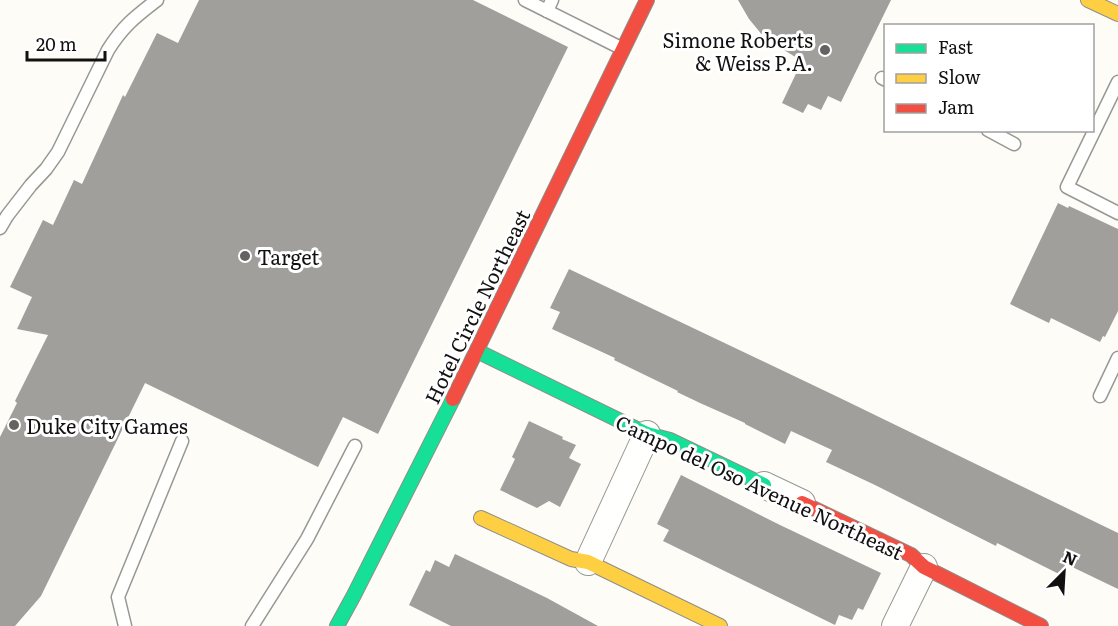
<svg xmlns="http://www.w3.org/2000/svg" width="1118" height="626" font-family="Literata,serif">
<style>
.building{fill:#a19f9c}
.lines{fill:none;stroke-linecap:round;stroke-linejoin:round}
.lane-casing{stroke:#979795;stroke-width:15}
.street-casing{stroke:#979795;stroke-width:28}
.fast-casing{stroke:#8e8d8b;stroke-width:16}
.slow-casing{stroke:#8e8d8b;stroke-width:16}
.jam-casing{stroke:#8e8d8b;stroke-width:16}
.lane{stroke:#fffffe;stroke-width:12}
.street{stroke:#fffffe;stroke-width:26}
.fast{stroke:#16e098;stroke-width:14}
.slow{stroke:#ffcf43;stroke-width:14}
.jam{stroke:#f24e42;stroke-width:14}
.poi-dot{fill:#646362;stroke:#fff;stroke-width:2}
.labels{text-anchor:middle;dominant-baseline:central;stroke-width:6;stroke-linejoin:round;paint-order:stroke}
.poi-label{font-size:20px;fill:#111;stroke:#fff;text-anchor:start}
.street-label{font-size:20px;fill:#111;stroke:#fff}
</style>
<rect width="100%" height="100%" fill="#fdfcf7"/>
<!-- building -->
<g class="building">
<polygon points="199,0 473,0 568,47 378,434 343,417 318,467 145,383 41,596 15,626 0,626 0,437 17,403 15,401 48,335 17,329 32,297 10,287 43,220 53,225 74,180 82,184 123,95 125,97 157,33 178,43"/>
<polygon points="738,0 891,0 841,102 828,96 821,110 808,104 803,113 782,103 802,61 774,44 763,36 749,19"/>
<polygon points="1058,203 1068,208 1069,206 1118,229 1118,311 1105,337 1103,336 1100,342 1051,318 1049,323 1010,304"/>
<polygon points="569,269 840,398 1118,533 1118,589 1066,564 1061,575 997,543 996,546 875,485 826,462 832,450 791,431 785,444 745,424 745,423 700,403 677,392 678,391 614,360 615,358 552,329 560,312 550,308"/>
<polygon points="529,421 563,437 562,439 576,445 569,458 581,464 560,507 549,501 537,508 500,490 515,459 512,457"/>
<polygon points="681,475 780,525 881,573 863,610 858,608 852,620 839,615 835,625 663,541 669,530 657,524"/>
<polygon points="455,554 547,598 598,626 451,626 409,605 426,570 430,572 435,560 449,567"/>
</g>
<g class="lines">
<defs>
<g id="lane">
<polyline points="525,0 623,49"/>
<polyline points="547,11 552,0"/>
<polyline points="882,78 886,80"/>
<polyline points="1118,82 1067,187 1118,213"/>
<polyline points="988,130 1014,144"/>
<path d="M0 228 7 216 31 185 46 169 58 152 108 50C123 26 135 17 157 0"/>
<polyline points="1100,396 1118,358"/>
<polyline points="125,626 118,597 182,441"/>
<polyline points="252,626 307,539 355,446"/>
</g>
<g id="street">
<polyline points="764,485 802,503"/>
<polyline points="588,562 647,434"/>
<polyline points="895,626 924,567"/>
</g>
<g id="fast">
<polyline points="477,351 647,434 670,440 764,485"/>
<polyline points="337,626 354,595 453,399"/>
</g>
<g id="slow">
<polyline points="1088,0 1118,14"/>
<polyline points="481,518 571,559 588,562 720,626"/>
</g>
<g id="jam">
<polyline points="453,399 647,0"/>
<polyline points="802,503 911,555 924,567 1041,626"/>
</g>
</defs>
<!-- lane casing -->
<use href="#lane" class="lane-casing"/>
<!-- street casing -->
<use href="#street" class="street-casing"/>
<!-- fast casing -->
<use href="#fast" class="fast-casing"/>
<!-- slow casing -->
<use href="#slow" class="slow-casing"/>
<!-- jam casing -->
<use href="#jam" class="jam-casing"/>
<!-- lane -->
<use href="#lane" class="lane"/>
<!-- street -->
<use href="#street" class="street"/>
<!-- fast -->
<use href="#fast" class="fast"/>
<!-- slow -->
<use href="#slow" class="slow"/>
<!-- jam -->
<use href="#jam" class="jam"/>
</g>
<!-- markers -->
<g class="poi-dot">
<circle cx="825" cy="50" r="6"/>
<circle cx="245" cy="256" r="6"/>
<circle cx="14" cy="425" r="6"/>
</g>
<g class="labels">
<!-- poi labels -->
<g class="poi-label">
<text x="813" y="39" text-anchor="end">Simone Roberts<tspan x="813" dy="23">&amp; Weiss P.A.</tspan></text>
<text x="257" y="256">Target</text>
<text x="26" y="425">Duke City Games</text>
</g>
<!-- street labels -->
<g class="street-label">
<text transform="translate(476 306) rotate(-64)">Hotel Circle Northeast</text>
<text transform="translate(760 486) rotate(25)">Campo del Oso Avenue Northeast</text>
</g>
</g>
<!-- legend -->
<rect x="884" y="24" width="210" height="108" fill="#ffffff" stroke="#a0a0a0" stroke-width="1.5"/>
<rect x="896" y="44" width="30" height="9" fill="#16e098" stroke="#a0a0a0" stroke-width="1.5"/>
<text x="938" y="54" font-size="18" fill="#111111">Fast</text>
<rect x="896" y="74" width="30" height="9" fill="#ffcf43" stroke="#a0a0a0" stroke-width="1.5"/>
<text x="938" y="84" font-size="18" fill="#111111">Slow</text>
<rect x="896" y="104" width="30" height="9" fill="#f24e42" stroke="#a0a0a0" stroke-width="1.5"/>
<text x="938" y="114" font-size="18" fill="#111111">Jam</text>
<!-- north arrow -->
<g transform="translate(1064 572) rotate(24)" stroke="#ffffff" stroke-width="4.5" paint-order="stroke">
<path d="M0-4.5L10 22L0 15L-10 22Z" fill="#111111"/>
<text y="-9" font-size="16" font-weight="bold" text-anchor="middle" fill="#111111">N</text>
</g>
<!-- scale -->
<path d="M27 51v9h78v-9" fill="none" stroke="#111111" stroke-width="3"/>
<text x="36" y="51" font-size="18" fill="#111111" stroke="#ffffff" stroke-width="4.5" paint-order="stroke">20 m</text>
</svg>
